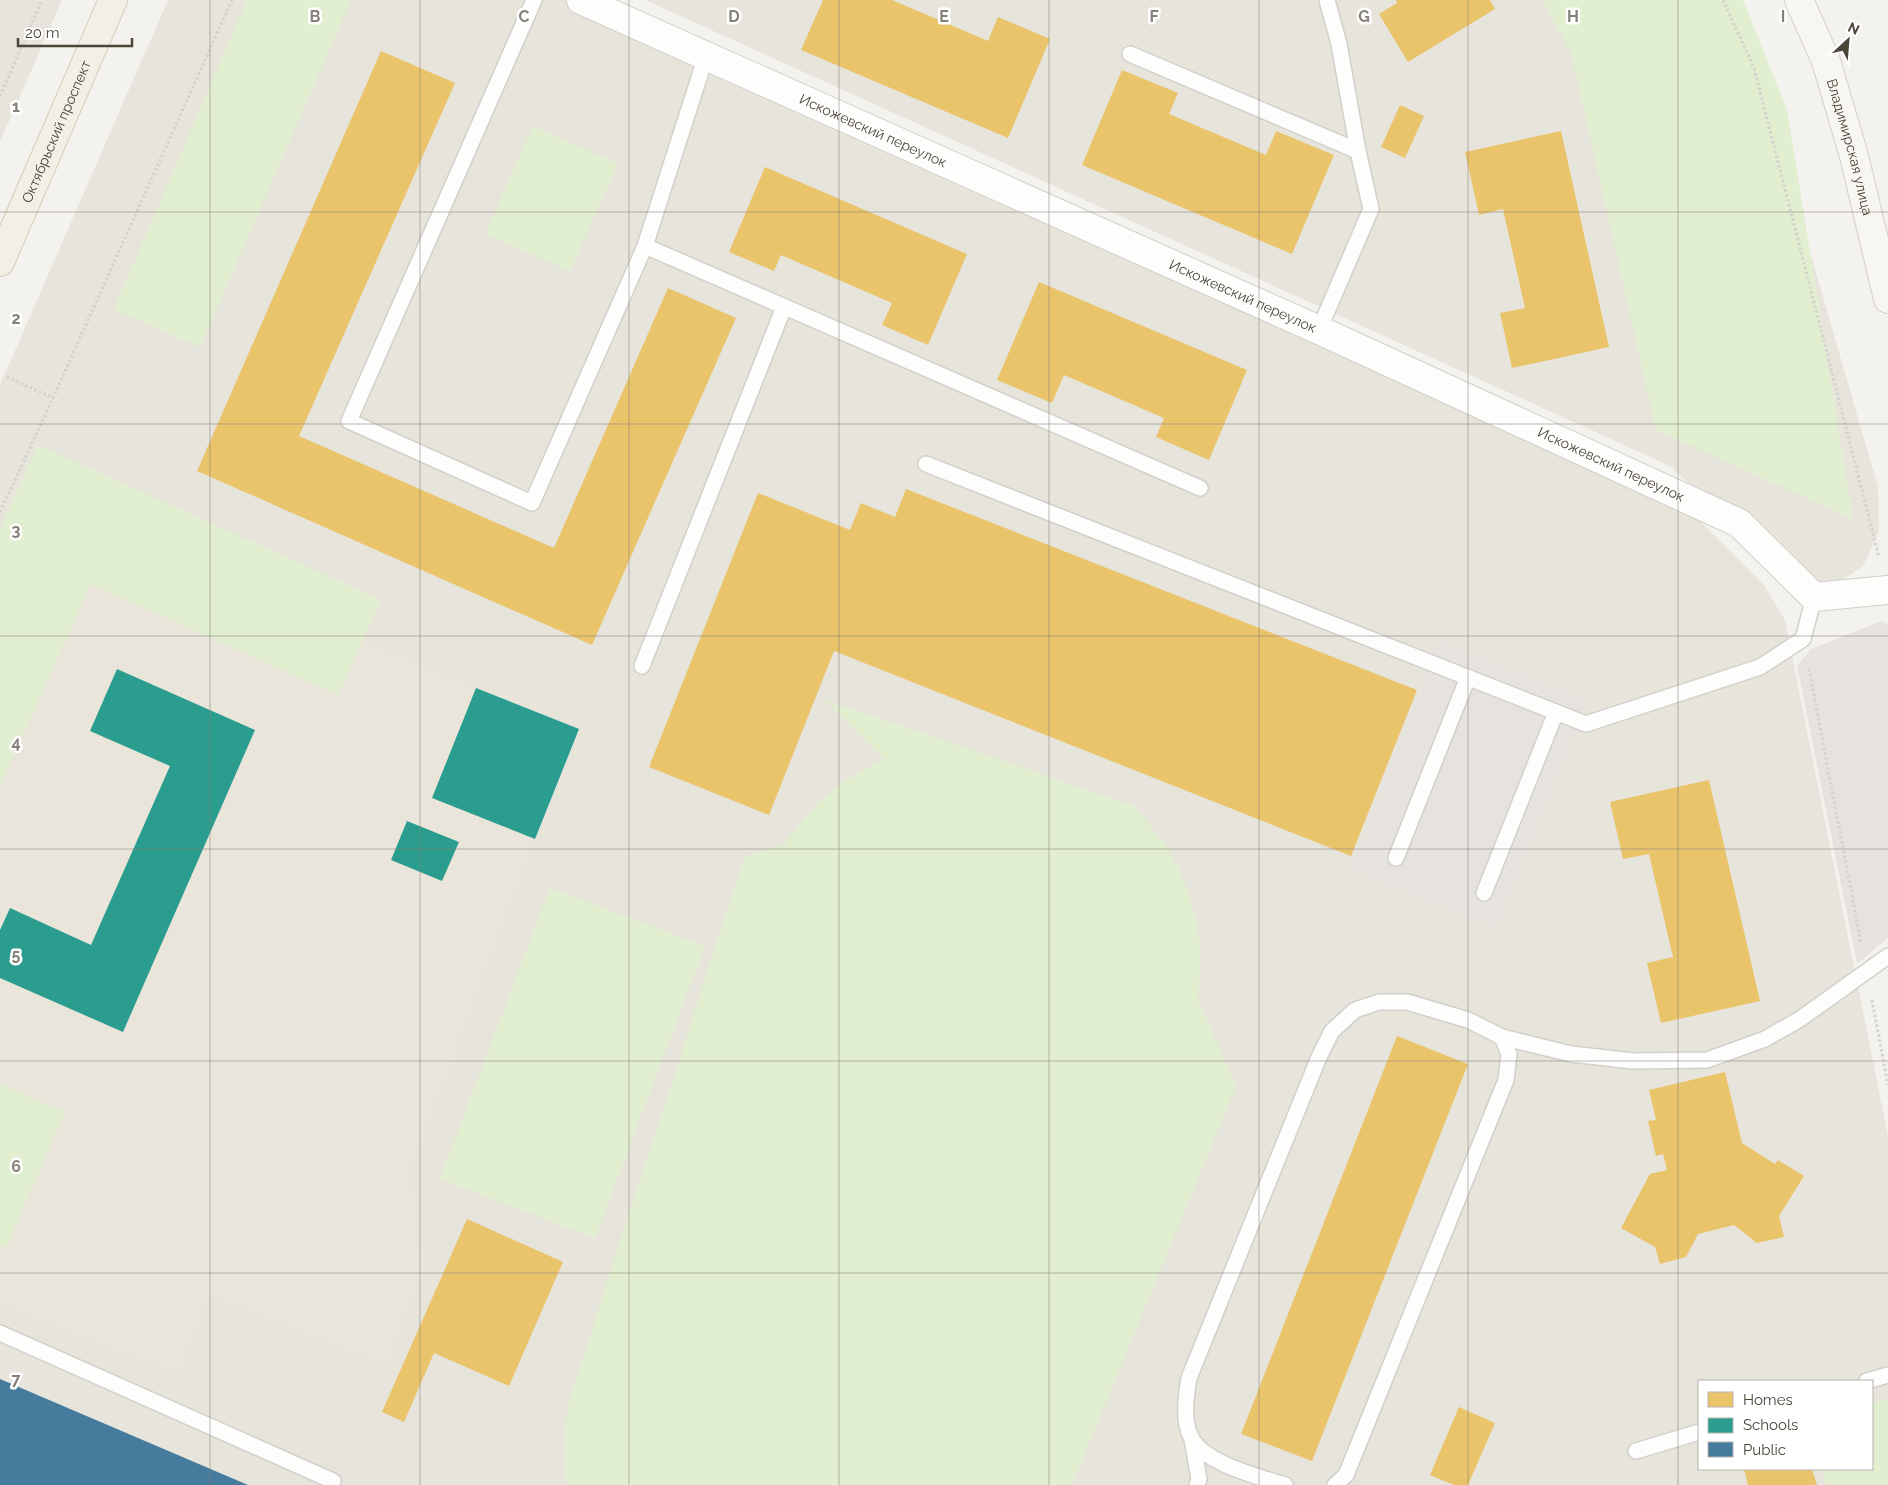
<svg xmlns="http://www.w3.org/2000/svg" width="1888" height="1485" font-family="Raleway,sans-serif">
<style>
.residential{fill:#e7e4dc}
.education{fill:#eae5da}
.green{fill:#e1eecf}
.parking{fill:#e6e3df}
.homes{fill:#e9c46a}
.schools{fill:#2a9d8f}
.public{fill:#457b9d}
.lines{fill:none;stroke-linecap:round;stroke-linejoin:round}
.service-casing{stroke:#d2d0cb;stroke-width:18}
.minor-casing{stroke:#d2d0cb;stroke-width:30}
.secondary-casing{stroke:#d3cfc5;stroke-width:30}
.primary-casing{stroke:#d6cebb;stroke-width:30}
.path{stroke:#d3d2cc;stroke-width:3;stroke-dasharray:2.5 2.5;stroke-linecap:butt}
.service{stroke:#fdfdfc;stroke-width:15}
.minor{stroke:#fdfdfc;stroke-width:28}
.secondary{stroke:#f7f6f1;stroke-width:28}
.primary{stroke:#f2efe6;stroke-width:28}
.grid{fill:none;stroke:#868178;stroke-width:1;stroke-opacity:0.55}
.labels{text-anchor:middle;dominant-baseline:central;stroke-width:5;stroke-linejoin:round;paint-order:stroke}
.street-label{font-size:14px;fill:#4b4439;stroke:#fff}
.grid-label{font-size:16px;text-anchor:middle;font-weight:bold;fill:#868178;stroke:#fff;stroke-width:5;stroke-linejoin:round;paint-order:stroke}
</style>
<rect width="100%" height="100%" fill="#f4f2ee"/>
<!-- residential -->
<g class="residential">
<polygon points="0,0 62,0 0,142"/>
<polygon points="168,0 580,0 1673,494 1764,585 1785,620 1888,1137 1888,1399 1872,1403 1872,1381 1699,1381 1699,1469 1821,1469 1826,1485 0,1485 0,385"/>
<polygon points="645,0 1737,0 1878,487 1879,531 1863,566 1832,587 1798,576 1709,502 1670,466"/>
</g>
<!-- education -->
<polygon class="education" points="56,510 476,688 432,798 535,839 412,1168 422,1273 386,1367 210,1295 179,1375 0,1305 0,638"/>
<!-- green -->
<g class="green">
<polygon points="247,0 351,0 200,347 114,309"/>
<polygon points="1542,0 1743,0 1787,109 1853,519 1656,430 1571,52"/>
<polygon points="533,126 618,164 570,271 485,234"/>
<polygon points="38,445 381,600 338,695 91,584 0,786 0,529"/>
<path d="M825 700 1132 805 1150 825 1166 846 1179 869 1189 894 1196 920 1200 946V973L1198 1000 1236 1086 1072 1485H567C562 1455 565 1427 570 1397L745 856 784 845 800 823 818 803 838 786 861 771 884 759Z"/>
<polygon points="550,888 705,946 595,1238 440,1179"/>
<polygon points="0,1084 65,1112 6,1248 0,1246"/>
<polygon points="1888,1399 1888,1485 1826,1485 1821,1469 1872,1469 1872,1403"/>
</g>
<!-- parking -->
<g class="parking">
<polygon points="1881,621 1888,624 1888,938 1857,964 1797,666 1811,649"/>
<polygon points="1440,641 1588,700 1496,929 1349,870"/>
</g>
<!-- homes -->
<g class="homes">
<polygon points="823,0 892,0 988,41 998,17 1050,39 1008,138 801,50"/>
<polygon points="1396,0 1490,0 1495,9 1408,62 1379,14 1397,3"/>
<polygon points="381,51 455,83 299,436 554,548 668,288 736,318 592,645 197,471"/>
<polygon points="1122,70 1178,93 1169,114 1266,155 1276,131 1334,155 1292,254 1082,165"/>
<polygon points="1400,105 1424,116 1405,158 1381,147"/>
<polygon points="1561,131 1609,347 1512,368 1500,313 1525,308 1503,209 1479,215 1465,152"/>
<polygon points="765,167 967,254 928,345 882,325 892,303 781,255 774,271 729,252"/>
<polygon points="1039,282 1247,370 1209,460 1156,437 1164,418 1064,375 1052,403 997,380"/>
<polygon points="906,489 1417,690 1351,856 834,651 769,815 649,767 758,493 850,530 861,503 895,517"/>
<polygon points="1709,780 1760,1001 1661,1023 1647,963 1673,957 1649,854 1623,859 1610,802"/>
<polygon points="1397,1036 1468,1064 1312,1461 1241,1434"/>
<polygon points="1725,1072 1742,1143 1775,1164 1778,1160 1804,1176 1779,1216 1784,1237 1757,1243 1734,1225 1698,1234 1686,1257 1660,1264 1655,1247 1621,1228 1650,1174 1667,1170 1663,1154 1656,1156 1648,1121 1656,1120 1649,1090"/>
<polygon points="467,1219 563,1262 509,1386 434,1353 404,1422 382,1412"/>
<polygon points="1459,1407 1495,1423 1468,1485 1454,1485 1430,1475"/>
<polygon points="1744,1469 1812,1469 1817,1485 1748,1485"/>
</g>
<!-- schools -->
<g class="schools">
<polygon points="117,669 255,730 123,1032 0,978 0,930 10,908 91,945 170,766 90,731"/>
<polygon points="476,688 579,729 535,839 432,798"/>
<polygon points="407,821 459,842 442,881 391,860"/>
</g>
<!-- public -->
<polygon class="public" points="0,1379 248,1485 0,1485"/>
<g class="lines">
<defs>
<g id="service">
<polyline points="534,0 349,421 532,503 645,246 706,56"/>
<polyline points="1130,54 1358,151"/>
<polyline points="645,246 1200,488"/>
<polyline points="1319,330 1371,209 1358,151 1339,44 1327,0"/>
<polyline points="926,464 1586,724 1760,667 1803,639 1814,597"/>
<polyline points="642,666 784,307"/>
<polyline points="1396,858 1468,677"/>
<polyline points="1484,893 1556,712"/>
<polyline points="0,1333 333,1481 331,1485"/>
<polyline points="1867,1381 1888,1375"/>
<polyline points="1192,1439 1199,1479 1197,1485"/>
<polyline points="1636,1451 1699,1432"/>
<path d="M1285 1485C1260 1477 1206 1464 1192 1439 1182 1422 1186 1396 1189 1378L1319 1057 1332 1031 1355 1010 1379 1002H1407L1468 1020 1502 1037 1571 1054 1633 1061 1707 1060 1765 1039 1800 1019 1888 956"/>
<polyline points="1335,1485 1346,1475 1506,1080 1509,1054 1502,1037"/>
</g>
<g id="minor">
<path id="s1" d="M581 0 1319 330 1739 523 1814 597 1888 590"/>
</g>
<g id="secondary">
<path id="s2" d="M1799 0 1826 61 1854 156 1888 299"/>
</g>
<g id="primary">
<path id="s3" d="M0 262 113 0"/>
</g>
</defs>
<!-- service casing -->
<use href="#service" class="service-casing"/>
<!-- minor casing -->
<use href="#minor" class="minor-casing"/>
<!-- secondary casing -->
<use href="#secondary" class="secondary-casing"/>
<!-- primary casing -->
<use href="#primary" class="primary-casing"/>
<!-- path -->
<g class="path">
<polyline points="1723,0 1754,68 1879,557"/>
<polyline points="0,96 42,0"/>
<polyline points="7,377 53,398 232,0"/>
<polyline points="0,512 53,398"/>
<polyline points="1809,669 1861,943"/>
<polyline points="1872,1000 1888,1085"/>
</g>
<!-- service -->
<use href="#service" class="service"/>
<!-- minor -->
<use href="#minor" class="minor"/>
<!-- secondary -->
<use href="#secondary" class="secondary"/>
<!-- primary -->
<use href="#primary" class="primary"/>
</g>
<!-- grid -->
<path class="grid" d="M210 0V1485M420 0V1485M629 0V1485M839 0V1485M1049 0V1485M1259 0V1485M1468 0V1485M1678 0V1485M0 212H1888M0 424H1888M0 636H1888M0 849H1888M0 1061H1888M0 1273H1888"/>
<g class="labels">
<!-- street labels -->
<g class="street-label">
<text stroke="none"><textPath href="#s3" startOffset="142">Октябрьский проспект</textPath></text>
<text stroke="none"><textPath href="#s1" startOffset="320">Искожевский переулок</textPath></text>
<text stroke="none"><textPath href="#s2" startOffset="156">Владимирская улица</textPath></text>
<text stroke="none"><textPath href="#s1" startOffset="725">Искожевский переулок</textPath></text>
<text stroke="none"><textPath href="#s1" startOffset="1130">Искожевский переулок</textPath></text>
</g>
</g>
<g class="grid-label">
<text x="315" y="22">B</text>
<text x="524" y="22">C</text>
<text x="734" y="22">D</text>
<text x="944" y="22">E</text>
<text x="1154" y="22">F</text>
<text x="1364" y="22">G</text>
<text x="1573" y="22">H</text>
<text x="1783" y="22">I</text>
<text x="16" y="112">1</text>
<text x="16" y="324">2</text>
<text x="16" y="536">3</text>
<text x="16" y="748">4</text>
<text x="16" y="960">5</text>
<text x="16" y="1172">6</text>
<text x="16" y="1385">7</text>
</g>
<!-- legend -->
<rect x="1698" y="1380" width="175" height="90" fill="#ffffff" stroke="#b7b4b0"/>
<rect x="1708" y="1392" width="25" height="15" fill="#e9c46a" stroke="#b7b4b0"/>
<text x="1743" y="1405" font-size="15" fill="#4b4439">Homes</text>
<rect x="1708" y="1418" width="25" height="15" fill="#2a9d8f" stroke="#b7b4b0"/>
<text x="1743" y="1430" font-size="15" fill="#4b4439">Schools</text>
<rect x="1708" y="1442" width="25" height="15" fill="#457b9d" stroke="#b7b4b0"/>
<text x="1743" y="1455" font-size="15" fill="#4b4439">Public</text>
<!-- north arrow -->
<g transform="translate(1848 40) rotate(26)" stroke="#ffffff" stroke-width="4" paint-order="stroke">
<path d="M0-4L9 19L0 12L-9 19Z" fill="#4b4439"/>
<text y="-8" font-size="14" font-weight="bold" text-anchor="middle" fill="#4b4439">N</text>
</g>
<!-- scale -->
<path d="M18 38v8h114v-8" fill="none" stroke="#4b4439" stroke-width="2.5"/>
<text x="25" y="38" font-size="15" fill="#4b4439" stroke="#ffffff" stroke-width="4" paint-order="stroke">20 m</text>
</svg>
